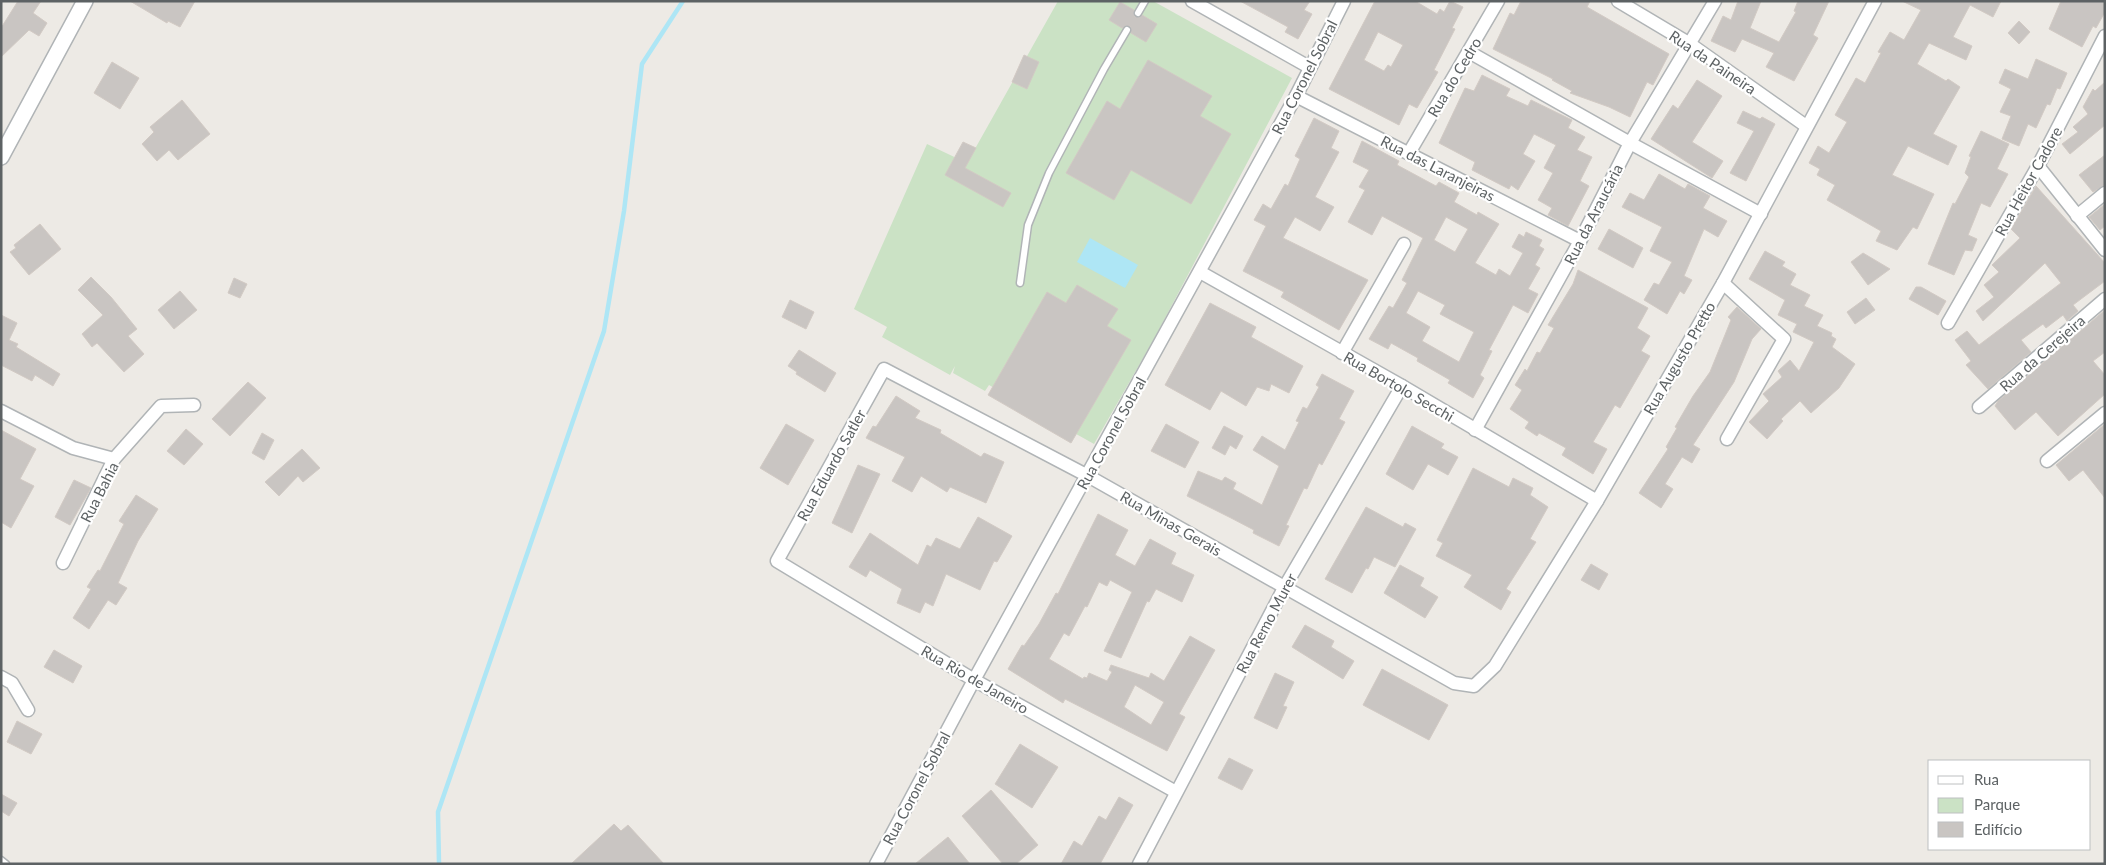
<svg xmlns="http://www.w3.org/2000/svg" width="2106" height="865" font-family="Lato,sans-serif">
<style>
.green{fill:#cbe2c5}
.water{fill:#aee6f5}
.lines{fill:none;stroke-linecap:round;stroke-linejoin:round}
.stream{stroke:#aee6f5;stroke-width:4.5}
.building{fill:#c9c5c2;stroke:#d2cac4;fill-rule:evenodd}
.service-casing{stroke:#b0b4b6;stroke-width:9}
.minor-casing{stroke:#b0b4b6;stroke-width:15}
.tertiary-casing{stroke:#b0b4b6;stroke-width:18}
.service{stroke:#fff;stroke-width:6}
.minor{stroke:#fff;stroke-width:12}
.tertiary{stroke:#fff;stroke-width:15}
.labels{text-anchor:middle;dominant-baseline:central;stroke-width:4.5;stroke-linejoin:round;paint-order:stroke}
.street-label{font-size:15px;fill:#5d6264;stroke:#fff}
</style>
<rect width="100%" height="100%" fill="#edeae5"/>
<!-- green -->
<polygon class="green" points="1058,1 1153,1 1292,78 1154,339 1094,444 989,385 985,391 953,373 955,366 950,375 882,337 887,327 854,309 927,144 967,163"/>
<!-- water -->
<polygon class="water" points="1090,238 1138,265 1125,288 1077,262"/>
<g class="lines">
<!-- stream -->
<polyline class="stream" points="439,864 438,812 604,331 624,211 642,64 683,1"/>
</g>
<!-- building -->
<g class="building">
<polygon points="18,1 41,1 33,13 47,23 39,36 29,30 1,57 1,28"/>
<polygon points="130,1 195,1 180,27 168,21 167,23"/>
<polygon points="1240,1 1310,1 1304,10 1312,14 1298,39 1285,32 1288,27"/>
<path d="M1375 1H1415L1437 14 1440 9 1444 12 1450 1 1463 7 1452 28 1455 29 1434 70 1438 72 1417 108 1409 104 1399 125 1329 89ZM1378 32 1403 45 1391 67 1388 65 1384 71 1364 60Z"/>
<polygon points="1521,1 1590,1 1587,7 1669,54 1653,85 1647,82 1630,117 1609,107 1570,93 1572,91 1552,80 1553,79 1493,49 1510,13 1514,15"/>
<polygon points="1738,1 1761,1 1750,28 1779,42 1796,12 1794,11 1798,1 1829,1 1813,35 1818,38 1794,81 1766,67 1774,53 1742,39 1735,52 1711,41 1723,16 1731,20"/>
<polygon points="1902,1 2001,1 1993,17 1970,5 1953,37 1972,46 1966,60 1929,43 1917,64 1946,81 1948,79 1960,87 1933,134 1957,146 1948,165 1908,146 1892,175 1934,194 1917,229 1913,227 1897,250 1876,241 1881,231 1827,200 1835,185 1817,175 1820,169 1809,163 1818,146 1829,153 1847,122 1835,115 1856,78 1865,83 1881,53 1878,52 1890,32 1904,40 1921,10"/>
<polygon points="2061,1 2105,1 2105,12 2096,28 2093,26 2082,47 2049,29"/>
<polygon points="1120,2 1134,10 1135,17 1142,15 1157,24 1146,42 1131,33 1130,26 1122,28 1109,20"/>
<polygon points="2019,21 2030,32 2019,44 2008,33"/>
<polygon points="1024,55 1039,62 1027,89 1012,82"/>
<polygon points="2036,59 2067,73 2060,89 2057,88 2050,105 2047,104 2036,128 2028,124 2019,146 2002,139 2011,116 2000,112 2011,89 1999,83 2005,69 2028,79"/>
<polygon points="1148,60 1212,96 1200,116 1231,134 1191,204 1131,170 1114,200 1066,173 1107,101 1120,109"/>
<polygon points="112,62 139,78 120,109 94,93"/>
<polygon points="1482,75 1510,89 1506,96 1528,106 1531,100 1572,120 1568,128 1585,137 1577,150 1592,157 1580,181 1589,186 1568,226 1548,215 1552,208 1538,200 1553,173 1544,168 1556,145 1534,134 1523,154 1535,161 1518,190 1511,185 1509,189 1472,170 1475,162 1439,143 1465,88 1474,91"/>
<polygon points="1697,80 1722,96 1692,142 1723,161 1712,178 1651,139 1673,105 1678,109"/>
<polygon points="2105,82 2105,125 2070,154 2062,144 2078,132 2073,127 2088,114 2083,107 2093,89 2095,91"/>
<polygon points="182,100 210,134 178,160 169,150 157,161 142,144 154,132 150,127"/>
<polygon points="1743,111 1760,119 1762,117 1775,124 1746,181 1730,173 1754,131 1737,123"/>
<polygon points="1314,118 1339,131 1331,148 1339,152 1315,197 1334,207 1320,231 1295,217 1283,238 1368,280 1339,330 1281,297 1284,292 1243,271 1266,226 1254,220 1263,204 1271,209 1285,184 1288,186 1300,159 1295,156"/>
<polygon points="1981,131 2009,144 1997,169 2008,174 1990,207 1981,203 1968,235 1977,239 1972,251 1965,250 1954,275 1928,264 1953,203 1955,204 1969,177 1965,173 1971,157 1969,156"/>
<path d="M1362 141 1399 161 1397 165 1436 186 1439 182 1459 193 1454 202 1477 215 1478 212 1499 224 1475 263 1496 275 1499 269 1510 276 1523 253 1512 247 1519 234 1524 237 1526 232 1542 240 1539 246 1544 249 1535 265 1540 268 1528 289 1538 294 1528 313 1513 305 1489 350 1492 351 1480 375 1484 378 1473 398 1448 383 1450 380 1417 361 1418 358 1391 343 1388 349 1369 339 1389 306 1393 308 1407 283 1402 280 1423 238 1382 216 1372 235 1348 222 1365 190 1359 187 1369 170 1353 162ZM1446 217 1468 229 1455 252 1434 240ZM1418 291 1445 305 1440 314 1474 332 1459 362 1422 341 1430 327 1406 313Z"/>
<polygon points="963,142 976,148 965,168 1011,193 1003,207 945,175"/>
<polygon points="2105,155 2105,185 2093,192 2079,175"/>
<polygon points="1659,174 1685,189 1688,184 1710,196 1703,208 1727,221 1718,237 1704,229 1684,276 1692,280 1684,294 1680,291 1667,314 1644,300 1654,283 1659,285 1672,262 1650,251 1662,227 1622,207 1630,193 1644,200"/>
<polygon points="2036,186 2105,263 2105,281 2073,305 2078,311 2067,321 2063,315 2046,328 2043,324 2021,340 2031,352 1988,389 1966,365 1971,361 1955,340 1967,331 1979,345 2061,283 2045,263 1983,321 1976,311 1994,297 1984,285 1999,272 1992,265 2020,238 2011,229"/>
<polygon points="2105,204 2105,226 2100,230 2089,217"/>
<polygon points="40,224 61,249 29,275 10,252 16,248 14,245"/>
<polygon points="1609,229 1643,248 1633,268 1598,249"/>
<polygon points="1765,251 1785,262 1782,266 1796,274 1790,285 1810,295 1804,306 1823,315 1817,326 1832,333 1831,336 1836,339 1832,347 1855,364 1839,388 1811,413 1800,401 1781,419 1783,421 1767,439 1749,422 1769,401 1763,394 1782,377 1778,371 1790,360 1799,371 1814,342 1793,332 1797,324 1778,315 1785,300 1749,279"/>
<polygon points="1863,253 1890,269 1868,285 1851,262"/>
<polygon points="1578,270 1648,308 1637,328 1650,336 1641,351 1650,356 1620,408 1615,405 1593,442 1607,449 1593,474 1562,455 1566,448 1539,433 1537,436 1525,428 1529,422 1510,409 1522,390 1515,385 1525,369 1527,371 1537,352 1540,353 1554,328 1548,325 1573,284"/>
<polygon points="91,277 111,297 137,329 128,336 144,354 124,372 97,343 92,347 82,334 103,315 78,290"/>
<polygon points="234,278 247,284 240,298 228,293"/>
<polygon points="1077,285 1118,309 1107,326 1131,340 1071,443 988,395 1047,292 1066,303"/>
<polygon points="1916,287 1921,287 1946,301 1938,315 1909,299"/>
<polygon points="180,291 197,310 174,329 158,310"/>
<polygon points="1866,298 1875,310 1855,324 1847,312"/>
<polygon points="790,300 814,312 806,329 782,317"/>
<polygon points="1210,303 1256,327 1251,337 1303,366 1289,393 1271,384 1269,391 1257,387 1246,406 1221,391 1210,410 1165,385"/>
<polygon points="1737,307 1761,329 1752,339 1734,382 1693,445 1700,449 1692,463 1682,457 1665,484 1673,489 1661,508 1639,493 1668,449 1666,447 1677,428 1675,427 1693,396 1710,372 1731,320 1728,317"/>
<polygon points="2105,310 2105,352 2093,361 2105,375 2105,394 2058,436 2036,412 2015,430 1995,406 1998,401"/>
<polygon points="1,315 17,323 9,340 18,344 16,347 60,374 53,386 35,375 32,381 1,365"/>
<polygon points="799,350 836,373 825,392 796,374 797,372 788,366"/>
<polygon points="1322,374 1354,391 1339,419 1345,422 1322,465 1319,463 1307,489 1304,488 1286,525 1289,526 1279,546 1253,533 1254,530 1231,518 1187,496 1198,471 1222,481 1225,477 1236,483 1233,489 1262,505 1279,466 1253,450 1262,436 1285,450 1299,422 1296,421 1303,407 1307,409 1319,387 1316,385"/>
<polygon points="248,382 266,398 230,436 212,419"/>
<polygon points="896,396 920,411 915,418 941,430 940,433 981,457 984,453 1004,462 986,503 950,487 947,492 921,476 912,492 892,481 905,457 866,438 873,426 876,427"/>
<polygon points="786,424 814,440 788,485 760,468"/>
<polygon points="1166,424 1199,442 1185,468 1151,451"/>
<polygon points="2105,424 2105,498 2083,470 2069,481 2056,465"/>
<polygon points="1224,426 1243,436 1236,449 1230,445 1225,455 1212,448"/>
<polygon points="1412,426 1444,444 1441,448 1458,457 1448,475 1428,464 1413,490 1386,474"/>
<polygon points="186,429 203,444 184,465 167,451"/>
<polygon points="1,430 36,449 20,479 34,486 11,528 1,522"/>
<polygon points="262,433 274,440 264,460 252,453"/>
<polygon points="302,449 320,468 303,482 298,476 279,496 265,482"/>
<polygon points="858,465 880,474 852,533 832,523"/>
<polygon points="1473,468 1509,487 1513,478 1533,488 1530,495 1548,507 1530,539 1536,542 1506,589 1511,592 1501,610 1464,587 1472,575 1436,556 1443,543 1437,540"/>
<polygon points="74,480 91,488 70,525 55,517"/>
<polygon points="136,495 158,509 138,541 118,583 127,588 116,605 108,600 89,629 73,618 91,589 87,587 98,570 100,571 124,524 119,521"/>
<polygon points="1366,507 1403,527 1405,523 1416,529 1395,567 1374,557 1368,569 1366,568 1352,593 1325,579"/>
<path d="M1098 514 1128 530 1115 555 1135 566 1150 539 1176 553 1171 564 1194 575 1182 602 1156 589 1149 602 1147 601 1121 658 1104 651 1132 592 1110 580 1107 586 1099 582 1087 607 1085 606 1069 636 1064 633 1049 659 1083 679 1084 677 1087 678 1089 673 1107 681 1112 672 1109 670 1111 665 1149 678 1151 673 1164 681 1190 636 1215 650 1179 714 1185 717 1167 751 1065 699 1063 703 1008 669 1022 645 1024 646 1039 624 1056 593 1058 594ZM1135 685 1164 702 1151 725 1124 707Z"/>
<polygon points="978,517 1012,536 997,562 994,561 980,590 946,574 933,606 925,602 920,613 897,603 902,589 870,570 866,577 849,567 870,533 918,565 927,545 931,547 936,538 960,549"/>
<polygon points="1591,564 1608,574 1599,590 1581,580"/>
<polygon points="1400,565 1424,578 1420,586 1438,597 1425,618 1384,593"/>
<polygon points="1305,625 1334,641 1331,647 1354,661 1343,679 1292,647"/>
<polygon points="54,650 82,666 73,683 44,667"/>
<polygon points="1382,669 1448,705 1429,740 1363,705"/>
<polygon points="1275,673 1294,682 1283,706 1287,707 1277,729 1254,718"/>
<polygon points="17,721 42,734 31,754 7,742"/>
<polygon points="1020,744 1058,767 1032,808 995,784"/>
<polygon points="1229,758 1253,770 1242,790 1218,778"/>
<polygon points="991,790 1038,845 1016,864 1003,864 962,816"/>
<polygon points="1,794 17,803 9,816 1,811"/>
<polygon points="1119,797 1133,805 1100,864 1061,864 1074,841 1082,846 1099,816 1106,820"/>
<polygon points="614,824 621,831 628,825 664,864 571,864"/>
<polygon points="948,837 970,864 915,864"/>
</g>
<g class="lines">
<defs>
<g id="service">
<polyline points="1138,13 1145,1"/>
<polyline points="1020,283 1028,225 1049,173 1104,69 1127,30"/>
<polyline points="1,860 6,864"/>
</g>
<g id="minor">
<polyline points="1192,1 1309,67"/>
<polyline points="1618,1 1690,44 1806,126"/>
<polyline points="1469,52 1630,143 1761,214"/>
<polyline points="1296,96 1580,241"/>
<polyline points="1409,153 1498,1"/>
<polyline points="2038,166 2105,250"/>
<polyline points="2077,216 2105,193"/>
<polyline points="1200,272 1402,386 1597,501"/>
<polyline points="1723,283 1784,339 1727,439"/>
<polyline points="1948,323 2038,166 2105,36"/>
<polyline points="1342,353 1404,244"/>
<polyline points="1979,407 2105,299"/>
<polyline points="1,411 73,448 114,459"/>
<polyline points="1475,430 1580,241 1630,143 1715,1"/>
<polyline points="2047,461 2105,413"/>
<polyline points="63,563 114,459 161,406 194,405"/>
<polyline points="1,677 12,683 28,710"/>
<polyline points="1176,792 974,680 777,561 884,369 1088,476 1454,683 1474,686 1495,666 1597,501 1723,283 1875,1"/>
<polyline points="876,864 974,680 1296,96 1344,1"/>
<polyline points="1139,864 1284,588 1402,386"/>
</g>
<polyline id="tertiary" points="1,157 85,1"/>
</defs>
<!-- service casing -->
<use href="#service" class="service-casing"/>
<!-- minor casing -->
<use href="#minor" class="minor-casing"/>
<!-- tertiary casing -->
<use href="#tertiary" class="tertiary-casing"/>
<!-- service -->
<use href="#service" class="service"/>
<!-- minor -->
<use href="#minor" class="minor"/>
<!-- tertiary -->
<use href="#tertiary" class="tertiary"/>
</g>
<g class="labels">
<!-- street labels -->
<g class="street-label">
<text transform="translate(1713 62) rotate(34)">Rua da Paineira</text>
<text transform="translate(1304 77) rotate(-63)">Rua Coronel Sobral</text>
<text transform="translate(1454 77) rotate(-59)">Rua do Cedro</text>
<text transform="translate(1438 168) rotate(27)">Rua das Laranjeiras</text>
<text transform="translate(2028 181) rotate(-61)">Rua Heitor Cadore</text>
<text transform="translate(1593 214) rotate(-63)">Rua da Araucária</text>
<text transform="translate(2042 353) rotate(-41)">Rua da Cerejeira</text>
<text transform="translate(1679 358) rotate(-60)">Rua Augusto Pretto</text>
<text transform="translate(1399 386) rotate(30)">Rua Bortolo Secchi</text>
<text transform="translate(1111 433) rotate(-61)">Rua Coronel Sobral</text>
<text transform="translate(831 465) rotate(-61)">Rua Eduardo Satler</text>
<text transform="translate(99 492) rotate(-63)">Rua Bahia</text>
<text transform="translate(1171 523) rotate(30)">Rua Minas Gerais</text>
<text transform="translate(1266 623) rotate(-62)">Rua Remo Murer</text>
<text transform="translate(975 679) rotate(30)">Rua Rio de Janeiro</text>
<text transform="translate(916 788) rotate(-62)">Rua Coronel Sobral</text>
</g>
</g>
<!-- border -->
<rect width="2106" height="865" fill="none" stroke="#5d6264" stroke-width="5"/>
<!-- legend -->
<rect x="1928" y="760" width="162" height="90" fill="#ffffff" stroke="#bec0c1"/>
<rect x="1938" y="776" width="25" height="8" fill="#ffffff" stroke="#bec0c1"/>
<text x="1974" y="785" font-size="15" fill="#5d6264">Rua</text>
<rect x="1938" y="798" width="25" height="15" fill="#cbe2c5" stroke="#bec0c1"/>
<text x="1974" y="810" font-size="15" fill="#5d6264">Parque</text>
<rect x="1938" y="822" width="25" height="15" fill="#c9c5c2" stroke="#bec0c1"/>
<text x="1974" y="835" font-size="15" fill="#5d6264">Edifício</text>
</svg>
